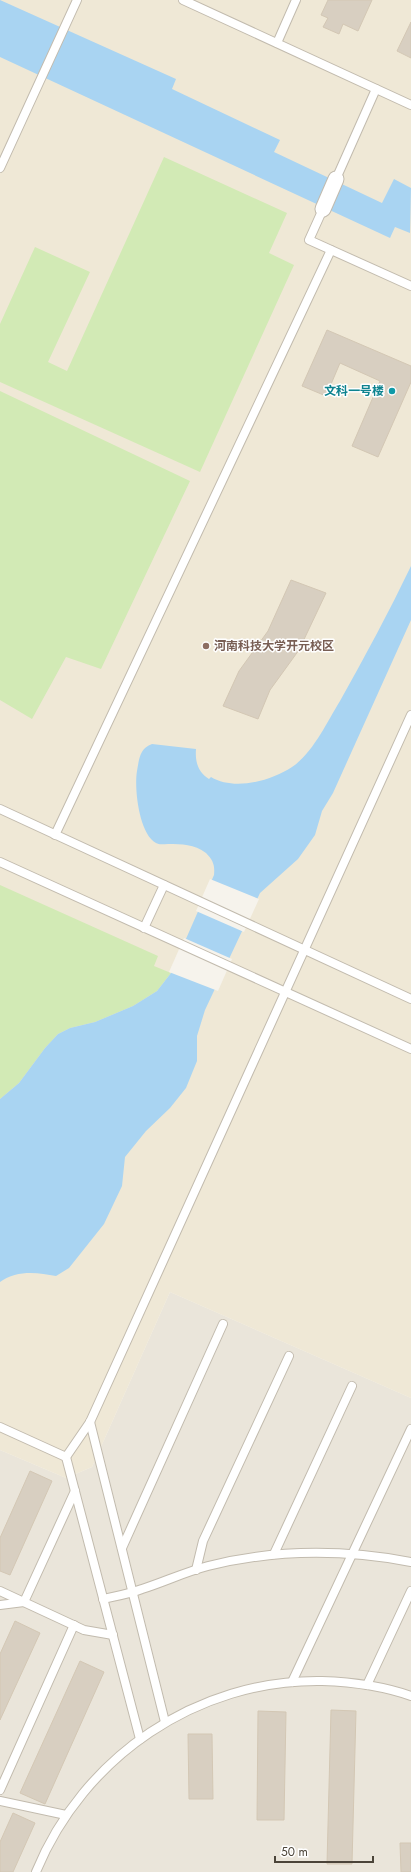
<svg xmlns="http://www.w3.org/2000/svg" width="411" height="1872" font-family="Jost,'Noto Sans SC',sans-serif">
<style>
.residential{fill:#eae5da}
.education{fill:#efe8d6}
.green{fill:#d2eab5}
.water{fill:#a9d4f2}
.pier{fill:#f6f3ec}
.building{fill:#d8cfc1;stroke:#d3c7b4}
.lines{fill:none;stroke-linecap:round;stroke-linejoin:round}
.lane-casing{stroke:#c2bbae;stroke-width:10}
.street-casing{stroke:#c2bbae;stroke-width:17}
.lane{stroke:#fff;stroke-width:8}
.street{stroke:#fff;stroke-width:15}
.culture-dot{fill:#0f9aa8;stroke:#fff;stroke-width:1.5}
.education-dot{fill:#8d6e63;stroke:#fff;stroke-width:1.5}
.labels{text-anchor:middle;dominant-baseline:central;stroke-width:3;stroke-linejoin:round;paint-order:stroke}
.culture-label{font-size:12px;font-weight:bold;fill:#0d838f;stroke:#fff;text-anchor:end}
.education-label{font-size:12px;font-weight:bold;fill:#785e54;stroke:#fff;text-anchor:start}
</style>
<rect width="100%" height="100%" fill="#f6f3ec"/>
<!-- residential -->
<polygon class="residential" points="170,1292 411,1398 411,1872 0,1872 0,1450 66,1478 92,1467"/>
<!-- education -->
<polygon class="education" points="0,0 411,0 411,1398 170,1292 92,1467 66,1478 0,1450"/>
<!-- green -->
<g class="green">
<polygon points="164,157 287,213 269,253 294,265 200,472 0,382 0,324 35,247 90,272 48,362 67,371"/>
<polygon points="0,391 190,481 101,669 66,657 32,719 0,700"/>
<polygon points="0,885 158,956 154,966 171,973 157,991 133,1006 95,1022 70,1028 58,1034 45,1048 19,1083 0,1099"/>
</g>
<!-- water -->
<g class="water">
<polygon points="0,0 176,79 172,89 280,140 274,152 382,203 394,179 411,188 410,233 395,227 390,238 0,57"/>
<path d="M411 566V620L333 793 322 811 315 835 298 859 260 893 205 1010 197 1036V1061L186 1088 170 1108 146 1131 125 1157 122 1186 104 1224 69 1268 56 1276C37 1272 16 1270 0 1282V1099L19 1083 45 1048 58 1034 70 1028 95 1022 133 1006 157 991 171 973 214 875C215 865 213 860 206 853 194 844 182 844 168 844 164 844 159 845 156 843 139 834 134 788 137 771 139 759 140 748 152 744L196 749C195 762 198 772 209 779L211 777C234 791 271 781 292 767 313 753 327 722 340 701 365 656 389 612 411 566Z"/>
</g>
<!-- pier -->
<g class="pier">
<polygon points="210,879 259,899 244,932 196,911"/>
<polygon points="184,938 232,959 218,991 169,972"/>
</g>
<!-- building -->
<g class="building">
<polygon points="328,0 372,0 358,31 343,24 339,34 323,27 328,18 321,15"/>
<polygon points="411,22 411,58 397,51"/>
<polygon points="327,330 411,366 411,382 378,457 352,446 380,381 340,363 326,396 302,386"/>
<polygon points="291,580 326,593 299,650 270,690 258,719 223,706 239,671 268,631"/>
<polygon points="30,1471 52,1481 10,1575 0,1571 0,1538"/>
<polygon points="15,1621 40,1633 0,1720 0,1654"/>
<polygon points="80,1661 104,1672 45,1804 20,1793"/>
<polygon points="331,1710 356,1711 352,1864 327,1864"/>
<polygon points="258,1711 286,1712 284,1820 257,1820"/>
<polygon points="188,1734 212,1734 213,1799 189,1799"/>
<polygon points="13,1813 35,1823 13,1872 0,1872 0,1842"/>
<polygon points="400,1843 411,1843 411,1872 401,1872"/>
</g>
<g class="lines">
<defs>
<g id="lane">
<polyline points="183,0 411,105"/>
<polyline points="277,43 296,0"/>
<polyline points="0,168 77,0"/>
<polyline points="336,179 376,89"/>
<polyline points="323,209 309,240 411,286"/>
<polyline points="0,809 411,999"/>
<polyline points="55,835 331,250"/>
<polyline points="0,862 411,1049"/>
<polyline points="144,928 164,885"/>
<polyline points="90,1422 165,1722"/>
<polyline points="0,1427 66,1457 90,1422 411,715"/>
<polyline points="66,1457 140,1739"/>
<polyline points="122,1548 223,1324"/>
<polyline points="274,1554 352,1386"/>
<polyline points="196,1570 203,1541 289,1356"/>
<polyline points="0,1591 84,1630 113,1635"/>
<path d="M103 1599C116 1596 129 1594 142 1589 164 1582 185 1572 208 1566 276 1549 342 1549 411 1562"/>
<polyline points="0,1605 24,1602 75,1491"/>
<polyline points="292,1682 411,1429"/>
<polyline points="367,1685 411,1591"/>
<polyline points="0,1790 74,1625"/>
<polyline points="0,1801 66,1815"/>
<path d="M36 1872C83 1757 197 1679 322 1681 352 1682 383 1686 411 1696"/>
</g>
<polyline id="street" points="323,209 336,179"/>
</defs>
<!-- lane casing -->
<use href="#lane" class="lane-casing"/>
<!-- street casing -->
<use href="#street" class="street-casing"/>
<!-- lane -->
<use href="#lane" class="lane"/>
<!-- street -->
<use href="#street" class="street"/>
</g>
<!-- markers -->
<circle class="culture-dot" cx="392" cy="391" r="4"/>
<circle class="education-dot" cx="206" cy="646" r="4"/>
<g class="labels">
<!-- culture labels -->
<g class="culture-label">
<text x="384" y="391">文科一号楼</text>
</g>
<!-- education labels -->
<g class="education-label">
<text x="214" y="646">河南科技大学开元校区</text>
</g>
</g>
<!-- scale -->
<path d="M275 1856v6h98v-6" fill="none" stroke="#4b4439" stroke-width="2"/>
<text x="281" y="1856" font-size="12" fill="#4b4439" stroke="#ffffff" stroke-width="3" paint-order="stroke">50 m</text>
</svg>
